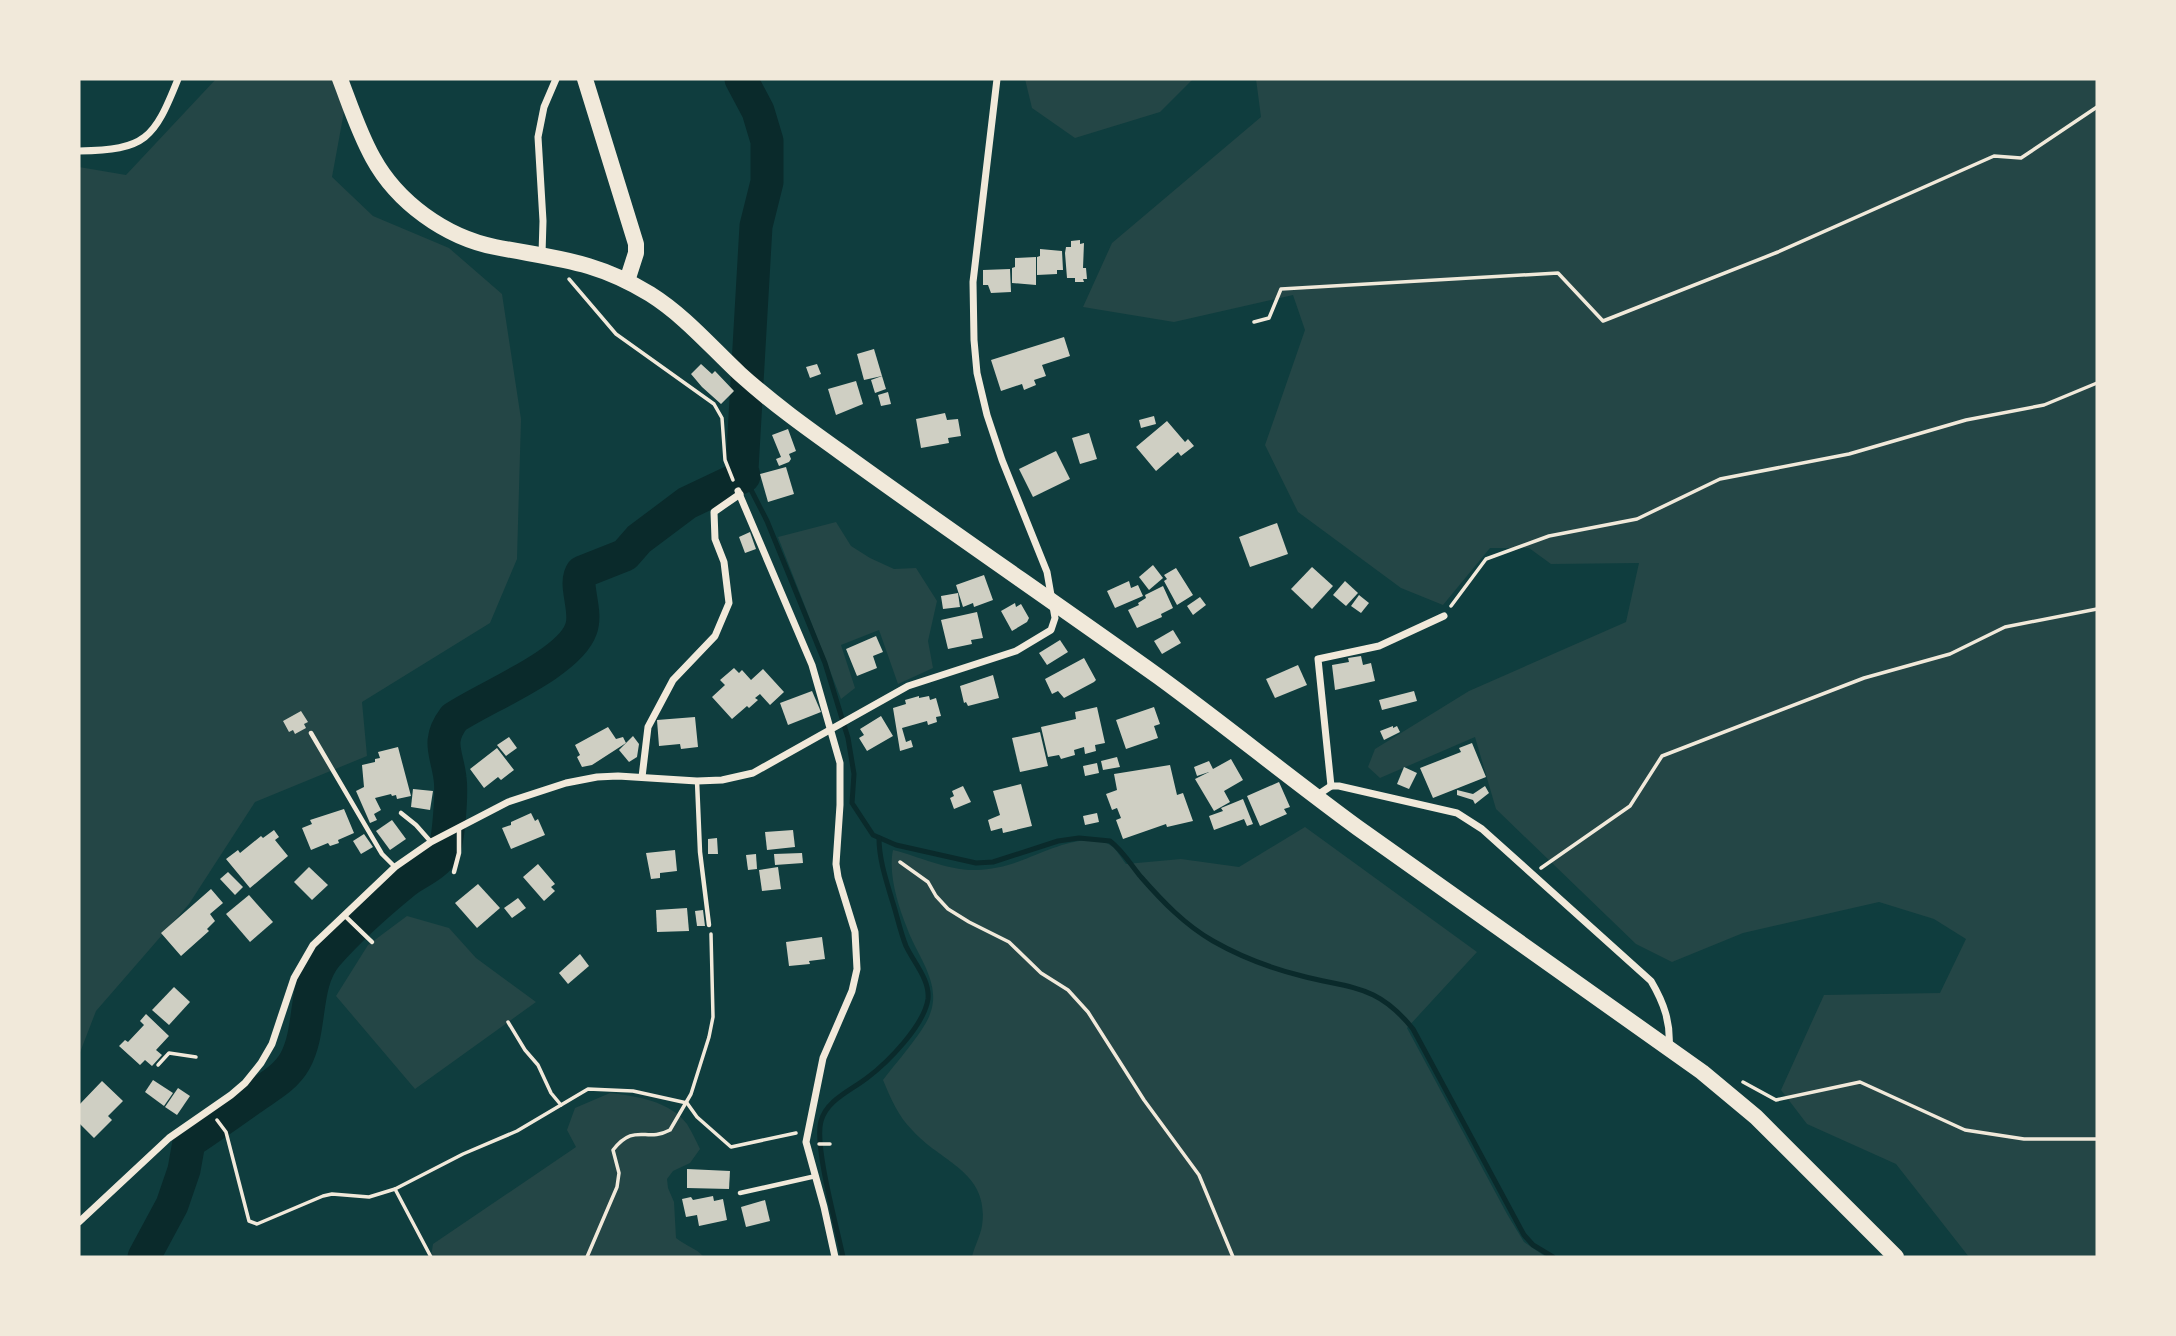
<svg xmlns="http://www.w3.org/2000/svg" width="2176" height="1336" font-family="Mulish,sans-serif">
<style>
.green{fill:#244646}
.lines{fill:none;stroke-linecap:round;stroke-linejoin:round}
.stream{stroke:#0a2a2b;stroke-width:5}
.river{stroke:#0a2a2b;stroke-width:33}
.building{fill:#cfcfc3}
.path{stroke:#f1e9da;stroke-width:3.5}
.service{stroke:#f1e9da;stroke-width:4.5}
.minor{stroke:#f1e9da;stroke-width:7}
.primary{stroke:#f1e9da;stroke-width:16}
</style>
<rect width="100%" height="100%" fill="#0f3d3e"/>
<!-- green -->
<g class="green">
<polygon points="216,79 350,79 332,177 373,216 449,248 502,294 521,419 517,559 490,623 362,702 367,756 255,802 189,904 96,1011 79,1055 79,167 126,175"/>
<polygon points="1025,79 1193,79 1160,112 1075,138 1032,108"/>
<polygon points="1256,79 2097,79 2097,1257 1969,1257 1896,1164 1807,1124 1781,1090 1824,995 1940,993 1966,939 1934,919 1879,902 1743,933 1672,962 1636,944 1496,809 1475,737 1380,778 1368,767 1375,749 1469,691 1626,622 1639,563 1551,564 1529,548 1490,548 1443,605 1401,588 1298,512 1265,445 1305,330 1293,295 1174,322 1083,307 1112,243 1261,117"/>
<polygon points="836,522 851,546 870,558 894,569 916,568 937,601 928,641 933,668 898,684 879,630 841,645 855,688 841,699 778,537"/>
<path d="M1305 827 1477 952 1407 1028 1507 1214 1524 1242 1546 1257H972C974 1247 980 1237 982 1226 990 1172 942 1163 913 1131 898 1116 891 1099 883 1080 895 1064 925 1030 930 1014 942 983 917 956 907 928 898 905 888 874 893 850 921 857 948 871 977 870 990 870 1007 866 1020 861 1043 853 1089 828 1113 847 1118 852 1122 859 1126 864L1181 859 1239 867Z"/>
<polygon points="407,916 449,928 476,958 536,1002 415,1089 336,996 368,945"/>
<path d="M610 1093C636 1096 670 1101 687 1124 692 1132 696 1141 700 1149L690 1163 673 1171 667 1179 668 1188 674 1202 676 1238C686 1246 696 1248 704 1257H431L433 1244 576 1147 567 1130 575 1108Z"/>
</g>
<g class="lines">
<!-- stream -->
<g class="stream">
<path d="M744 476 767 521 825 663 848 738 854 774 852 803 873 835 896 845 976 863 993 862 1058 841 1079 838 1110 841C1123 851 1131 865 1141 877 1162 901 1185 925 1213 941 1241 957 1270 968 1302 976 1352 989 1377 984 1413 1029L1524 1235 1533 1245 1553 1257"/>
<path d="M843 1257C837 1227 814 1146 821 1121 827 1100 850 1091 867 1078 887 1063 924 1026 928 999 930 980 914 963 906 946 900 931 897 915 892 900 886 880 879 859 879 838"/>
</g>
<!-- river -->
<path class="river" d="M144 1257 172 1205 184 1170 189 1142C210 1128 230 1114 251 1099 266 1088 285 1079 295 1061 313 1028 302 985 327 955 350 929 378 904 405 882 416 873 436 866 443 852 449 841 452 792 450 778 447 753 436 742 454 718 485 697 569 664 581 629 588 611 573 584 582 572L625 555 639 539 687 503 744 476 742 469 756 226 767 182V141L758 111 741 79"/>
</g>
<!-- building -->
<g class="building">
<polygon points="1080,240 1080,244 1084,243 1083,268 1086,268 1087,279 1083,279 1084,282 1075,282 1075,278 1067,278 1065,253 1066,247 1071,247 1071,241"/>
<polygon points="1040,249 1062,251 1063,270 1057,270 1057,274 1037,275 1037,257 1040,256"/>
<polygon points="1036,257 1036,285 1012,283 1012,268 1015,267 1015,258"/>
<polygon points="1010,269 1011,292 991,293 988,285 983,285 983,270"/>
<polygon points="1064,337 1070,356 1042,365 1046,376 1034,380 1036,385 1024,390 1022,384 1001,391 991,360"/>
<polygon points="874,349 882,376 864,380 857,354"/>
<polygon points="701,364 712,374 715,371 734,391 721,404 702,387 691,374"/>
<polygon points="817,364 821,374 810,378 806,367"/>
<polygon points="882,376 886,389 875,393 871,380"/>
<polygon points="856,381 863,404 836,415 828,389"/>
<polygon points="888,392 891,404 881,406 878,395"/>
<polygon points="945,413 947,420 958,419 961,436 948,438 949,443 921,448 916,419"/>
<polygon points="1154,416 1156,424 1141,428 1139,420"/>
<polygon points="1167,421 1185,442 1188,439 1194,446 1181,456 1178,452 1156,471 1136,447"/>
<polygon points="788,429 796,451 789,454 791,459 789,462 779,466 776,459 781,457 772,435"/>
<polygon points="1089,433 1097,459 1080,464 1072,438"/>
<polygon points="1056,451 1070,479 1033,497 1019,469"/>
<polygon points="786,467 794,494 768,502 760,474"/>
<polygon points="1277,523 1288,554 1250,567 1239,537"/>
<polygon points="750,532 756,549 745,553 739,537"/>
<polygon points="1153,565 1163,578 1149,590 1139,577"/>
<polygon points="1312,567 1333,586 1312,609 1291,589"/>
<polygon points="1176,568 1193,595 1177,605 1164,581 1167,579 1164,575"/>
<polygon points="984,575 993,600 974,607 973,603 963,607 956,585"/>
<polygon points="1129,581 1131,588 1138,585 1143,596 1115,608 1107,591"/>
<polygon points="1345,581 1358,593 1346,606 1333,595"/>
<polygon points="1163,586 1173,608 1161,614 1162,617 1137,628 1128,610 1139,605 1138,603 1146,598 1145,595"/>
<polygon points="958,593 960,607 943,609 941,596"/>
<polygon points="1359,595 1369,603 1361,613 1351,606"/>
<polygon points="1200,597 1206,605 1193,615 1187,606"/>
<polygon points="1015,603 1016,607 1021,604 1029,618 1027,622 1012,631 1001,611"/>
<polygon points="977,612 983,638 971,640 972,644 948,649 941,620"/>
<polygon points="1173,630 1181,643 1162,654 1154,641"/>
<polygon points="876,636 883,652 873,656 877,668 857,676 846,649"/>
<polygon points="1060,640 1068,652 1047,665 1039,653"/>
<polygon points="1361,656 1363,665 1371,663 1375,681 1335,690 1332,665 1349,662 1348,658"/>
<polygon points="1084,658 1096,680 1094,682 1064,698 1058,691 1052,694 1045,679"/>
<polygon points="1298,665 1307,685 1275,698 1266,679"/>
<polygon points="734,668 739,673 742,670 751,680 763,669 784,692 770,705 760,694 755,698 758,700 749,708 747,706 732,719 712,697 725,685 720,680"/>
<polygon points="993,675 999,698 968,706 966,702 964,703 960,686"/>
<polygon points="812,691 821,712 788,725 780,703"/>
<polygon points="1414,691 1417,701 1382,710 1379,700"/>
<polygon points="919,696 919,698 929,696 930,700 936,698 941,716 936,717 937,722 928,725 927,721 902,728 906,742 911,740 913,747 900,751 893,708 906,704 905,700"/>
<polygon points="1097,707 1105,743 1095,745 1096,751 1085,754 1084,747 1074,750 1075,755 1061,759 1059,755 1048,757 1041,727 1076,719 1075,712"/>
<polygon points="1154,707 1160,724 1154,726 1158,738 1126,749 1116,720"/>
<polygon points="301,711 308,722 304,724 306,728 295,734 293,730 289,732 283,721"/>
<polygon points="881,716 893,736 867,751 859,738 864,735 860,729"/>
<polygon points="695,717 698,747 681,749 680,744 659,746 657,720"/>
<polygon points="1393,726 1393,728 1397,726 1400,732 1384,740 1380,731"/>
<polygon points="608,727 616,739 623,737 626,743 592,765 582,767 577,757 580,755 575,745"/>
<polygon points="1040,732 1048,766 1020,772 1012,738"/>
<polygon points="633,736 639,744 637,757 629,762 619,750"/>
<polygon points="509,737 517,748 506,756 497,745"/>
<polygon points="1472,743 1486,777 1433,798 1420,768 1461,752 1459,748"/>
<polygon points="398,747 411,796 397,799 396,795 392,796 391,794 375,798 381,810 374,814 377,820 370,823 356,791 364,787 362,765 375,762 375,759 380,758 378,752"/>
<polygon points="497,748 514,770 501,780 498,777 484,788 470,769"/>
<polygon points="1117,757 1120,767 1103,770 1101,761"/>
<polygon points="1231,759 1243,780 1224,791 1230,802 1214,811 1195,779 1209,772 1197,776 1194,767 1209,761 1213,769"/>
<polygon points="1097,763 1099,773 1085,776 1083,766"/>
<polygon points="1170,765 1177,795 1183,793 1193,821 1167,827 1166,824 1123,839 1116,820 1121,818 1117,808 1112,810 1106,794 1117,790 1114,774"/>
<polygon points="1404,767 1417,773 1409,789 1397,784"/>
<polygon points="1279,782 1290,807 1284,809 1287,814 1260,826 1247,796"/>
<polygon points="1021,784 1032,826 1003,833 1002,828 991,831 988,820 1000,815 993,791"/>
<polygon points="963,786 971,802 954,809 950,798 954,796 952,791"/>
<polygon points="1485,786 1489,793 1475,804 1473,800 1457,795 1457,790 1473,794"/>
<polygon points="413,789 433,791 430,810 411,807"/>
<polygon points="1243,799 1253,824 1247,826 1244,819 1214,830 1209,816 1223,811 1221,808"/>
<polygon points="344,809 354,833 338,840 339,843 330,846 328,843 311,850 302,828 312,824 310,820"/>
<polygon points="531,813 535,821 538,819 545,835 511,849 502,828 511,825 511,822"/>
<polygon points="1097,813 1099,822 1085,825 1083,816"/>
<polygon points="392,820 406,839 390,850 376,831"/>
<polygon points="274,830 279,837 275,840 288,856 250,888 226,859 238,850 240,853 261,836 263,838"/>
<polygon points="793,830 795,847 767,850 765,832"/>
<polygon points="364,834 373,847 361,854 353,841"/>
<polygon points="717,838 718,854 708,854 708,839"/>
<polygon points="675,850 677,871 660,873 660,878 651,879 646,853"/>
<polygon points="802,853 803,863 775,865 774,854"/>
<polygon points="756,854 757,869 748,870 746,855"/>
<polygon points="538,864 555,884 551,887 555,891 544,901 523,877"/>
<polygon points="309,867 328,885 312,900 294,882"/>
<polygon points="778,867 781,889 762,891 759,870"/>
<polygon points="228,872 243,887 235,895 220,879"/>
<polygon points="478,884 500,908 477,928 455,903"/>
<polygon points="211,889 223,903 210,914 215,921 207,929 209,931 181,956 161,933"/>
<polygon points="249,895 273,922 250,942 226,914"/>
<polygon points="518,898 526,908 512,918 504,908"/>
<polygon points="687,908 689,931 657,932 656,910"/>
<polygon points="703,910 705,926 697,926 695,911"/>
<polygon points="822,937 825,959 809,961 810,964 789,966 786,942"/>
<polygon points="580,954 589,966 568,984 559,973"/>
<polygon points="174,987 190,1002 169,1025 152,1010"/>
<polygon points="146,1014 169,1036 156,1050 162,1055 152,1066 145,1060 140,1065 119,1046 125,1040 128,1042 144,1025 140,1021"/>
<polygon points="153,1080 173,1093 164,1106 145,1092"/>
<polygon points="102,1081 123,1101 108,1116 112,1120 94,1138 79,1123 79,1105"/>
<polygon points="178,1088 190,1096 177,1115 165,1107"/>
<polygon points="687,1169 730,1171 729,1189 687,1188"/>
<polygon points="713,1196 714,1201 723,1199 727,1220 699,1226 697,1215 686,1217 682,1199 691,1197 693,1200"/>
<polygon points="765,1200 770,1221 746,1227 741,1207"/>
</g>
<g class="lines">
<!-- path -->
<g class="path">
<polyline points="569,279 616,334 714,404 722,418 725,460 733,480"/>
<polyline points="1254,322 1269,318 1281,289 1558,273 1603,321 1778,252 1994,156 2021,158 2097,107"/>
<polyline points="1451,606 1486,559 1549,536 1637,519 1720,479 1849,454 1966,420 2044,405 2097,383"/>
<polyline points="900,862 928,882 936,896 948,909 969,922 1009,942 1041,973 1068,990 1088,1012 1144,1100 1199,1175 1233,1257"/>
<polyline points="1541,868 1630,806 1662,756 1864,678 1950,654 2005,627 2097,609"/>
<polyline points="508,1022 525,1050 538,1065 551,1093 561,1105"/>
<polyline points="158,1065 169,1053 196,1057"/>
<polyline points="1743,1082 1776,1100 1860,1082 1965,1130 2024,1139 2097,1139"/>
<polyline points="217,1120 226,1132 249,1221 257,1224 323,1196 332,1194 369,1197 395,1189 463,1154 517,1131 588,1089 633,1091 687,1103 697,1117 731,1147 796,1133"/>
<polyline points="819,1144 830,1144"/>
<polyline points="395,1189 431,1257"/>
<path d="M587 1257 617 1187 619 1173 613 1150C635 1122 646 1143 670 1130L691 1094 709 1037 713 1017 711 934"/>
</g>
<!-- service -->
<g class="service">
<polyline points="311,733 382,854 395,867"/>
<polyline points="697,781 700,852 709,925"/>
<polyline points="401,813 416,825 431,842"/>
<polyline points="454,872 459,853 459,827"/>
<polyline points="344,915 372,942"/>
<polyline points="740,1193 816,1176"/>
</g>
<!-- minor -->
<g class="minor">
<path d="M79 151C146 150 154 139 178 79"/>
<polyline points="542,254 543,221 538,137 544,107 556,79"/>
<polyline points="738,491 812,665 840,763 840,805 836,864 838,877 855,932 857,969 852,991 823,1058 806,1142 824,1207 835,1257"/>
<polyline points="642,777 648,727 673,680 715,636 729,603 724,562 715,539 714,512 740,494"/>
<polyline points="1331,786 1318,659 1379,646 1444,616"/>
<path d="M1316 796 1331 786H1339L1457 813 1482 829 1651 981C1664 1003 1671 1023 1669 1048"/>
<polyline points="79,1222 169,1138 231,1095 245,1083 261,1063 272,1044 294,978 313,945 395,867 431,842 508,802 566,783 597,777 618,776 697,781 722,780 753,773 908,686 1016,651 1051,630 1055,618 1047,572 1002,460 987,415 977,373 974,340 973,282 997,79"/>
</g>
<!-- primary -->
<g class="primary">
<path d="M340 79C350 105 359 133 373 158 397 202 445 237 495 247 556 259 595 260 650 294 685 316 711 347 740 374 772 403 807 428 842 453 947 529 1054 602 1159 677 1226 726 1291 779 1358 828 1472 910 1588 990 1702 1072L1756 1117 1896 1257"/>
<polyline points="585,79 636,244 636,253 627,281"/>
</g>
</g>
<!-- border -->
<rect width="2176" height="1336" fill="none" stroke="#f1e9da" stroke-width="161"/>
</svg>
